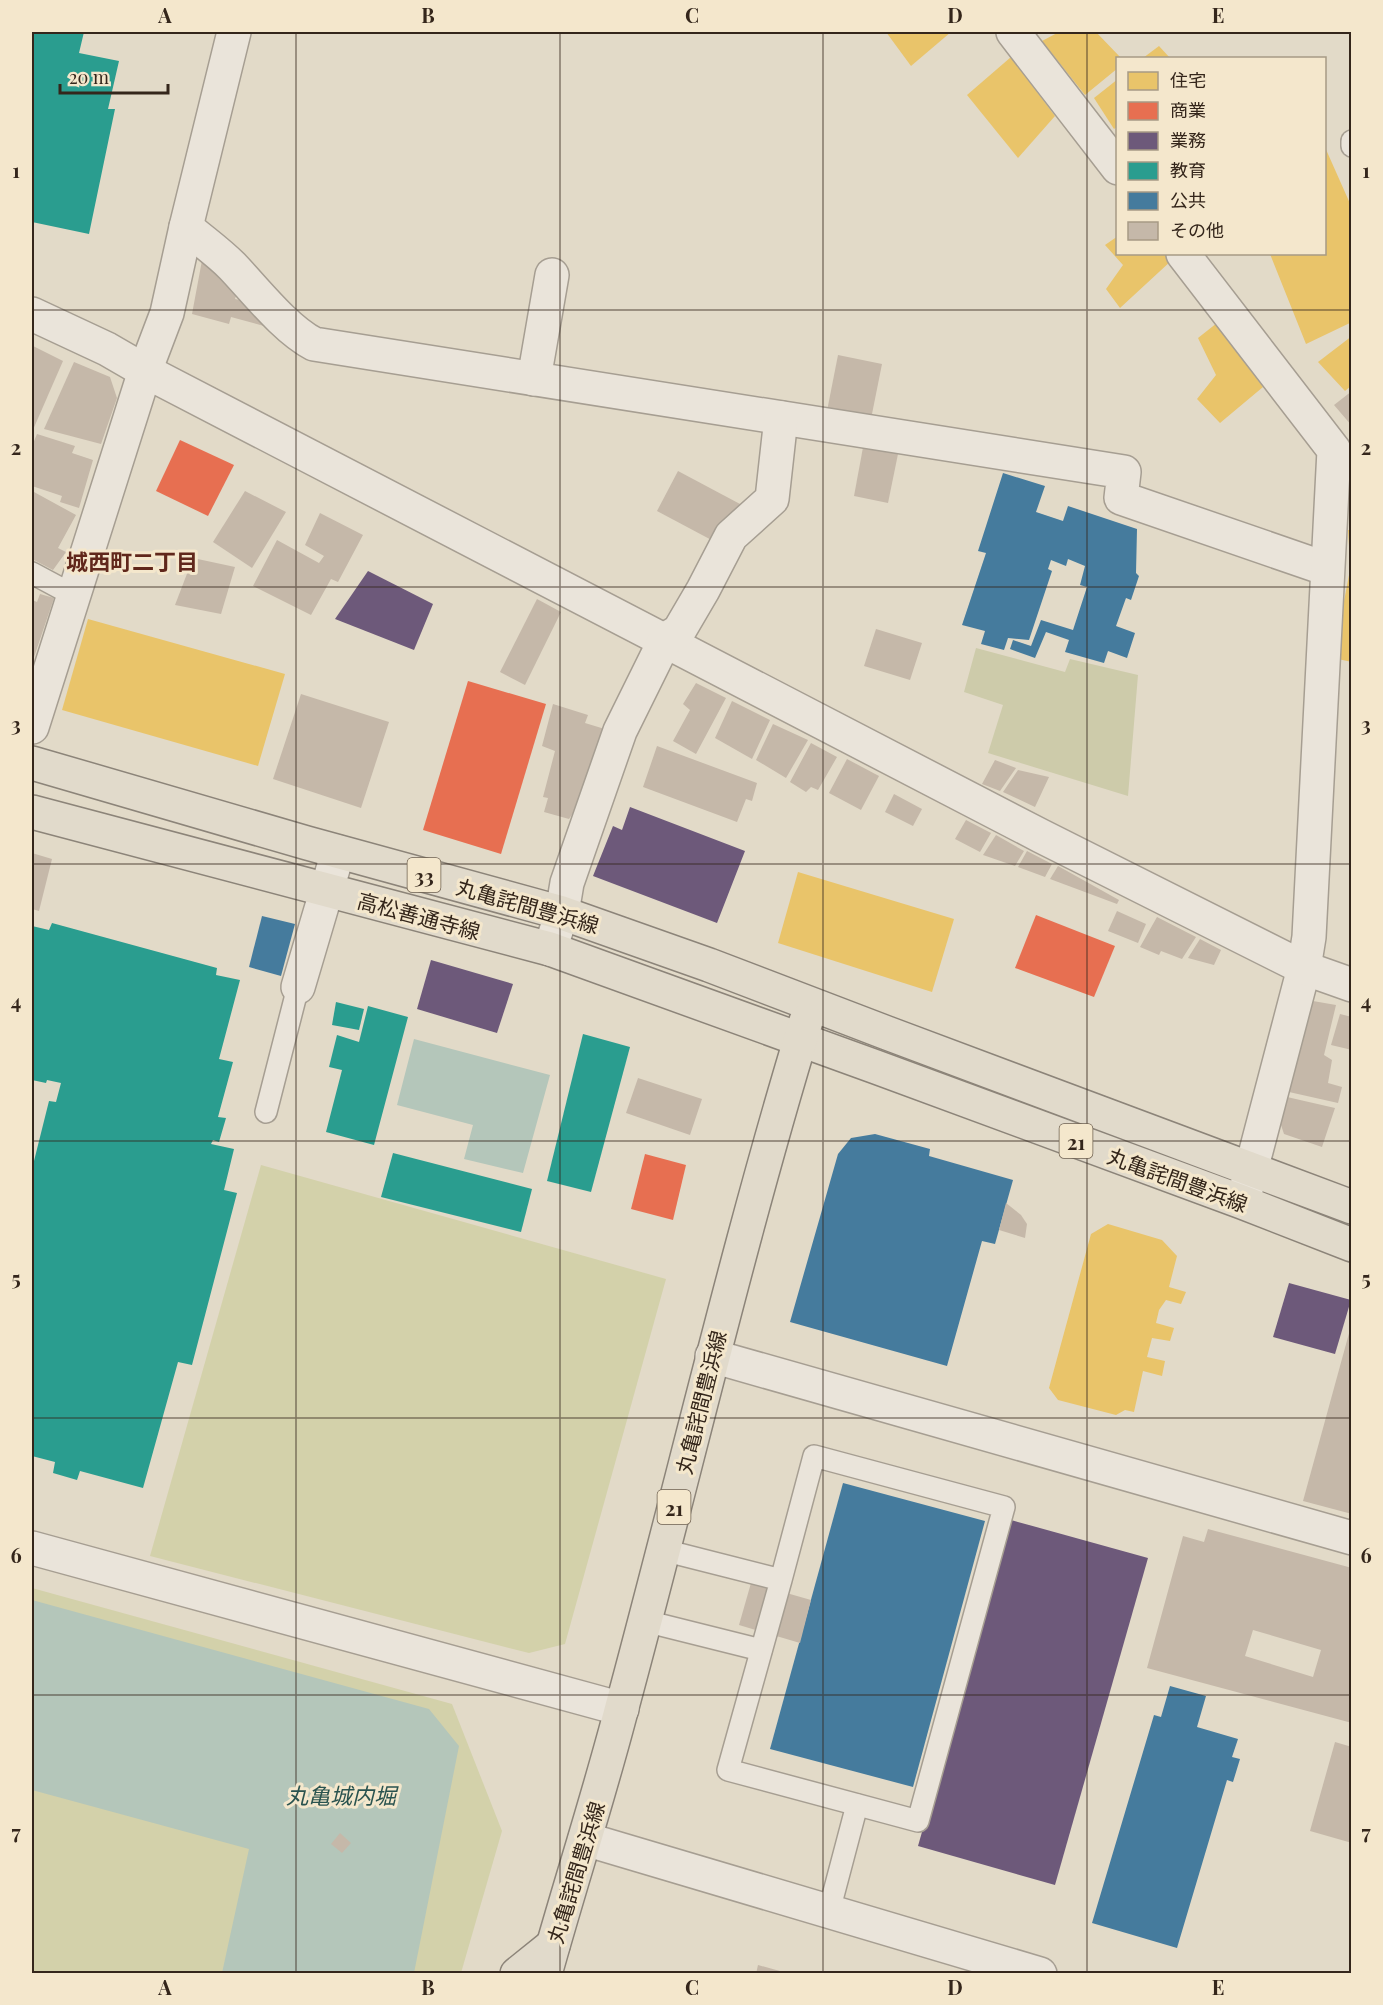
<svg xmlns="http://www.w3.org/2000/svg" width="1383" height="2005" font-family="'Playfair Display','Noto Sans JP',serif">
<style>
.green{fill:#d3d1aa}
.cemetery{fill:#cdcbaa}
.water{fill:#b4c6ba}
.homes{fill:#e9c46a}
.shops{fill:#e76f51}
.offices{fill:#6d597a}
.schools{fill:#2a9d8f}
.public{fill:#457b9d}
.building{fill:#c5b8a9;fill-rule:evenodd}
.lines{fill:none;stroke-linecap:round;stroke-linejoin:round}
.service-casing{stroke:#a69e92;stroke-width:24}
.minor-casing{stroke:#a69e92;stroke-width:36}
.tertiary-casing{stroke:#a69e92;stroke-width:36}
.primary-casing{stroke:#8c8479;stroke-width:36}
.service{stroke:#eae4da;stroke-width:21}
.minor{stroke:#eae4da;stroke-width:33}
.tertiary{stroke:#eae4da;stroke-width:33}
.primary{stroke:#e1dacb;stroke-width:33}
.grid{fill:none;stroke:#34261b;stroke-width:1.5;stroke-opacity:0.55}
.labels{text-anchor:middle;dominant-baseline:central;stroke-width:6;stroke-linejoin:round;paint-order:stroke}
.shield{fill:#f4e7cc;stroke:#6e6050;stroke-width:1.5}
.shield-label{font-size:20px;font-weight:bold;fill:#34261b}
.street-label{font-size:21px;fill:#34261b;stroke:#f4e7cc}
.neighbourhood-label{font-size:22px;font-weight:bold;fill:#60271b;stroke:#f4e7cc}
.water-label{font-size:22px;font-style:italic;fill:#2a534f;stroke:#f4e7cc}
.neatline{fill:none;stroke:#34261b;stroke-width:2}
.grid-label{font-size:20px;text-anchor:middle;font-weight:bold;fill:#34261b}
</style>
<rect width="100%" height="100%" fill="#e2dac8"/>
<!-- green -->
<g class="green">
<polygon points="261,1165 666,1279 565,1644 529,1653 150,1556"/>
<polygon points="32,1588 452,1704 502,1831 461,1973 32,1973"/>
</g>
<!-- cemetery -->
<polygon class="cemetery" points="976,648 1065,672 1070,659 1138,675 1128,796 988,753 1003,705 964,692"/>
<!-- water -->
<g class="water">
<polygon points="414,1039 550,1075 523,1173 464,1159 473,1125 397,1105"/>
<polygon points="32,1600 429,1709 459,1746 414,1973 222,1973 249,1849 32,1790"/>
</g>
<!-- homes -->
<g class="homes">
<polygon points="886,32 951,32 911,66"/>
<polygon points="1059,32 1096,32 1121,58 1118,58 1118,68 1085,95 1042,41"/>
<polygon points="1159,46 1170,58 1143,58"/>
<polygon points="1011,57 1055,116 1018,158 967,95"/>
<polygon points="1118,79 1118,126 1114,129 1094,98"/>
<polygon points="1324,145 1352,208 1352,322 1306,344 1270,254 1324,254"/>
<polygon points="1118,236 1118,254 1167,254 1172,260 1120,308 1106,289 1123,265 1105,245"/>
<polygon points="1217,323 1263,387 1220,423 1197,399 1216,375 1198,338"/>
<polygon points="1352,336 1352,385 1345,391 1318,362"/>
<polygon points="1348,530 1352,530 1352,562 1350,563"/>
<polygon points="1350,570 1352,570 1352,662 1333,658"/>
<polygon points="88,619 285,674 258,766 62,710"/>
<polygon points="798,872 954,919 932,992 778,943"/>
<polygon points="1108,1224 1162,1240 1177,1256 1169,1287 1186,1292 1181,1304 1166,1300 1159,1310 1156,1323 1174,1328 1170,1341 1152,1338 1147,1357 1165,1361 1162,1376 1143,1371 1134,1412 1125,1410 1116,1415 1058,1400 1049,1388 1091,1234"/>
</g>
<!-- shops -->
<g class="shops">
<polygon points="180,440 234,465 208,516 156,491"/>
<polygon points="468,681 546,704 501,854 423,830"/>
<polygon points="1036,915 1115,946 1094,997 1015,968"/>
<polygon points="645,1154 686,1165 673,1220 631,1209"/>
</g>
<!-- offices -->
<g class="offices">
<polygon points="368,571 433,604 414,650 335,619"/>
<polygon points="630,807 745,851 717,923 593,876 613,826 622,830"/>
<polygon points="431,960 513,984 497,1033 417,1009"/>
<polygon points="1289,1283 1351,1300 1335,1354 1273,1337"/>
<polygon points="1011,1520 1148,1558 1055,1885 918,1846"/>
</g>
<!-- schools -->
<g class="schools">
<polygon points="32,32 84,32 79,53 119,61 108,109 115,109 89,234 32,222"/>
<polygon points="52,923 217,968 216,975 240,980 219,1059 233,1062 218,1117 226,1118 219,1142 213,1140 211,1144 234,1149 224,1190 237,1193 192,1365 178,1362 143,1488 80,1471 77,1480 53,1473 55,1462 32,1456 32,1169 49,1101 56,1102 61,1083 47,1080 46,1083 32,1080 32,926 49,930"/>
<polygon points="336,1002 364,1009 359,1030 332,1025"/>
<polygon points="368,1006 408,1017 374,1145 326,1132 342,1070 329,1067 337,1035 359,1042"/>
<polygon points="583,1034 630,1047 591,1192 547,1181"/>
<polygon points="393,1153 532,1189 521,1232 381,1197"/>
</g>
<!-- public -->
<g class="public">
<polygon points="1003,473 1045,486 1036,512 1063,521 1068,506 1137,529 1136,573 1139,576 1131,600 1126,598 1116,626 1135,633 1127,658 1108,651 1104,663 1065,652 1069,640 1046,632 1035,658 1010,649 1013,640 1031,646 1041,620 1073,630 1087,587 1080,585 1085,566 1068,559 1066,566 1051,560 1048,569 1052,571 1029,640 1008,638 1004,650 981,644 985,631 962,625 986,553 978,551"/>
<polygon points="262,916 295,924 281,976 249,967"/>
<polygon points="875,1134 930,1149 929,1156 1013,1180 995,1244 982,1241 947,1366 790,1322 838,1154 851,1138"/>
<polygon points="843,1483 985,1521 913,1787 770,1749"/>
<polygon points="1170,1686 1206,1696 1197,1727 1238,1739 1232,1757 1240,1759 1233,1782 1227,1780 1177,1948 1092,1923 1154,1715 1161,1717"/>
</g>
<!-- building -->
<g class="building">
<polygon points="203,255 239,287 235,299 254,303 266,316 264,326 231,317 229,324 192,314"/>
<polygon points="33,346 63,361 32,432 32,349"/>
<polygon points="838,355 882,364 871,419 827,411"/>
<polygon points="74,362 110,377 117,398 101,444 44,429"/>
<polygon points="1352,391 1352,426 1334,405"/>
<polygon points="37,434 75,446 72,453 93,460 79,508 60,502 62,496 32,486 32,446"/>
<polygon points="864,442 899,449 888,503 854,496"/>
<polygon points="678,471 740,504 719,544 657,511"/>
<polygon points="245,491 286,512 252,568 213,542"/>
<polygon points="34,492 76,515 58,548 66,552 53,570 32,559 32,497"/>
<polygon points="320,513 363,535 338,582 331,579 311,615 253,586 277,540 319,563 324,556 305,545"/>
<polygon points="193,558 235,567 221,614 175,605"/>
<polygon points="40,594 54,598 32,663 32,600 37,602"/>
<polygon points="537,599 561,612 525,685 500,672"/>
<polygon points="876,629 922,643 910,680 864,666"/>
<polygon points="696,683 726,698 696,754 673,741 690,710 683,704"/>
<polygon points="301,694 389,722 361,808 273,779"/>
<polygon points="732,701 770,720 752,759 715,738"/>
<polygon points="553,704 588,715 585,723 608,730 579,815 573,813 569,819 544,812 548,798 543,797 555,751 542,746"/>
<polygon points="773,724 808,740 786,778 756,760"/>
<polygon points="811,743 837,757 818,790 811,787 806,792 790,782"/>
<polygon points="657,746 757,783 752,801 746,799 737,822 643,787"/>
<polygon points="847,759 879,776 861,810 829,793"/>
<polygon points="995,760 1016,768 1000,791 982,784"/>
<polygon points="1018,770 1049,777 1035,807 1003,792"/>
<polygon points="894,794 922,809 913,826 885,812"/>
<polygon points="966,820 991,833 980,852 955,839"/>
<polygon points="996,835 1024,851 1015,866 983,855"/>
<polygon points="1027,851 1052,864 1045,877 1018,867"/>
<polygon points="32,853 52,859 39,911 32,909"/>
<polygon points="1058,866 1119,900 1117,904 1050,879"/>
<polygon points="1117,911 1146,924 1138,943 1108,931"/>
<polygon points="1157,917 1196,937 1182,959 1161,951 1159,955 1140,947"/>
<polygon points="1200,939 1221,950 1214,965 1188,958"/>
<polygon points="1313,1001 1336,1005 1324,1055 1332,1060 1328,1083 1342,1087 1338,1103 1289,1092"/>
<polygon points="1340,1014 1352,1017 1352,1050 1331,1045"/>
<polygon points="638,1078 702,1099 690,1135 626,1113"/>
<polygon points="1287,1097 1335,1108 1322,1147 1284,1134 1279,1119"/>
<polygon points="1006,1203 1021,1215 1027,1224 1025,1238 999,1230"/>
<polygon points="1351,1326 1352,1326 1352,1514 1303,1501"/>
<path d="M1208 1529 1352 1568V1723L1147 1668 1183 1536 1204 1542ZM1253 1630 1321 1650 1313 1677 1245 1656Z"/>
<polygon points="751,1583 811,1600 800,1643 739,1625"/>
<polygon points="1335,1742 1352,1747 1352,1843 1310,1831"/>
<polygon points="340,1833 351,1843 342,1853 331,1844"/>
<polygon points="758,1965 787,1973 787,1974 756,1974"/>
</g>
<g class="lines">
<defs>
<g id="service">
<polyline points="1352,141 1352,146"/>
<polyline points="32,573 73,595"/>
<polyline points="266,1112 298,987"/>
<polyline points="663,1550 781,1580 728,1770 918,1821 1004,1507 814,1456 781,1580"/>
<polyline points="645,1621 761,1650"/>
<polyline points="829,1911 857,1805"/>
</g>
<g id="minor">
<polyline points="1013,32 1118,168"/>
<path d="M186 227C201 240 218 252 232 266 255 290 285 329 314 344L1124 472 1121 498 1327 569"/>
<polyline points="1183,254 1334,450 1309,937 1304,968 1244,1197"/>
<polyline points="32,314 107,349 145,371 1041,836 1304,968 1352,985"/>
<polyline points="534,379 552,275"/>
<polyline points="32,727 145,371 167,313 186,227 234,32"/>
<polyline points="550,949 562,913 567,883 620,731 665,640 679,631 703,590 731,536 772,499 781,418"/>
<polyline points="298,987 338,852"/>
<polyline points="712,1356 1352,1538"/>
</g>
<g id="tertiary">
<polyline points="32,1548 622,1709"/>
<polyline points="585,1839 1040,1974"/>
</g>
<g id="primary">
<polyline points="32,763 307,843 562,913 709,965 887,1033 1352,1207"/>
<polyline points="32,812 550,949 876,1067 1242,1202 1352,1245"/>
<polyline points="517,1974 553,1945"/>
<path d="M545 1974C570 1884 599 1796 622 1707 684 1478 737 1247 806 1021"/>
</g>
</defs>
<!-- service casing -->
<use href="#service" class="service-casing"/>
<!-- minor casing -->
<use href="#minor" class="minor-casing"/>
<!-- tertiary casing -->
<use href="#tertiary" class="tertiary-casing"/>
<!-- primary casing -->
<use href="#primary" class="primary-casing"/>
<!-- service -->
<use href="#service" class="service"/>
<!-- minor -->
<use href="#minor" class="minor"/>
<!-- tertiary -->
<use href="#tertiary" class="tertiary"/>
<!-- primary -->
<use href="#primary" class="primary"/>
</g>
<!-- grid -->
<path class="grid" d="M296 32V1974M560 32V1974M823 32V1974M1087 32V1974M32 310H1352M32 587H1352M32 864H1352M32 1141H1352M32 1418H1352M32 1695H1352"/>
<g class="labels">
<!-- shield labels -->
<g class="shield">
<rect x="407.5" y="858" width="33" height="34" rx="4.5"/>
<rect x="1059.5" y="1124" width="33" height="34" rx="4.5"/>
<rect x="657.5" y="1490" width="33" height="34" rx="4.5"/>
</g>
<g class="shield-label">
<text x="424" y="875">33</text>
<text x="1076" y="1141">21</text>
<text x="674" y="1507">21</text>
</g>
<!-- street labels -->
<g class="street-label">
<text transform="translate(528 905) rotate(16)">丸亀詫間豊浜線</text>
<text transform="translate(419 915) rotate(15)">高松善通寺線</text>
<text transform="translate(1178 1179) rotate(20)">丸亀詫間豊浜線</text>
<text transform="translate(700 1402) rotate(-76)">丸亀詫間豊浜線</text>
<text transform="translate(575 1872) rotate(-73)">丸亀詫間豊浜線</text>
</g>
<!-- neighbourhood labels -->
<g class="neighbourhood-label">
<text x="132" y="561">城西町二丁目</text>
</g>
<!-- water labels -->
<g class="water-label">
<text x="341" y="1795">丸亀城内堀</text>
</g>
</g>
<!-- border -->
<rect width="1383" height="2005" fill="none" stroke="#f4e7cc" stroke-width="66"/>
<!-- legend -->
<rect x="1116" y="57" width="210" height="198" fill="#f4e7cc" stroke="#a79a85" stroke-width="1.5"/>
<rect x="1128" y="72" width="30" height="18" fill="#e9c46a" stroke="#a79a85" stroke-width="1.5"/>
<text x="1170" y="87" font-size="18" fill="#34261b">住宅</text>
<rect x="1128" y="102" width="30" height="18" fill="#e76f51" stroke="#a79a85" stroke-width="1.5"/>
<text x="1170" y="117" font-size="18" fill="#34261b">商業</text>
<rect x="1128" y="132" width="30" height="18" fill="#6d597a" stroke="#a79a85" stroke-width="1.5"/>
<text x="1170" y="147" font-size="18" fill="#34261b">業務</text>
<rect x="1128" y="162" width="30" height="18" fill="#2a9d8f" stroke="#a79a85" stroke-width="1.5"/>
<text x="1170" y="177" font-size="18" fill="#34261b">教育</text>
<rect x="1128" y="192" width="30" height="18" fill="#457b9d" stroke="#a79a85" stroke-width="1.5"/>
<text x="1170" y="207" font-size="18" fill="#34261b">公共</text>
<rect x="1128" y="222" width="30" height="18" fill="#c5b8a9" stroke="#a79a85" stroke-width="1.5"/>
<text x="1170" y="237" font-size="18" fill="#34261b">その他</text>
<!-- scale -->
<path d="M60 84v9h108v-9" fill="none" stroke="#34261b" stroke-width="3"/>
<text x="69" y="84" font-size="18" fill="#34261b" stroke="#f4e7cc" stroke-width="4.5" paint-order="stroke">20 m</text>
<rect x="33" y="33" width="1317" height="1939" class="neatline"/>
<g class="grid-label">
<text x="165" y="23">A</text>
<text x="428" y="23">B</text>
<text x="692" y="23">C</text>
<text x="955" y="23">D</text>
<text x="1218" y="23">E</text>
<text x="16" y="178">1</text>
<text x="1366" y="178">1</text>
<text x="16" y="455">2</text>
<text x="1366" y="455">2</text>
<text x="16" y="732">3</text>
<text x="1366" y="732">3</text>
<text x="16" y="1009">4</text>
<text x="1366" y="1009">4</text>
<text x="16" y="1286">5</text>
<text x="1366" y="1286">5</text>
<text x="16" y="1563">6</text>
<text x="1366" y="1563">6</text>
<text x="16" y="1840">7</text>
<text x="1366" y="1840">7</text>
<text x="165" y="1995">A</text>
<text x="428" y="1995">B</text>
<text x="692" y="1995">C</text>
<text x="955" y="1995">D</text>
<text x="1218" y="1995">E</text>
</g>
</svg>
